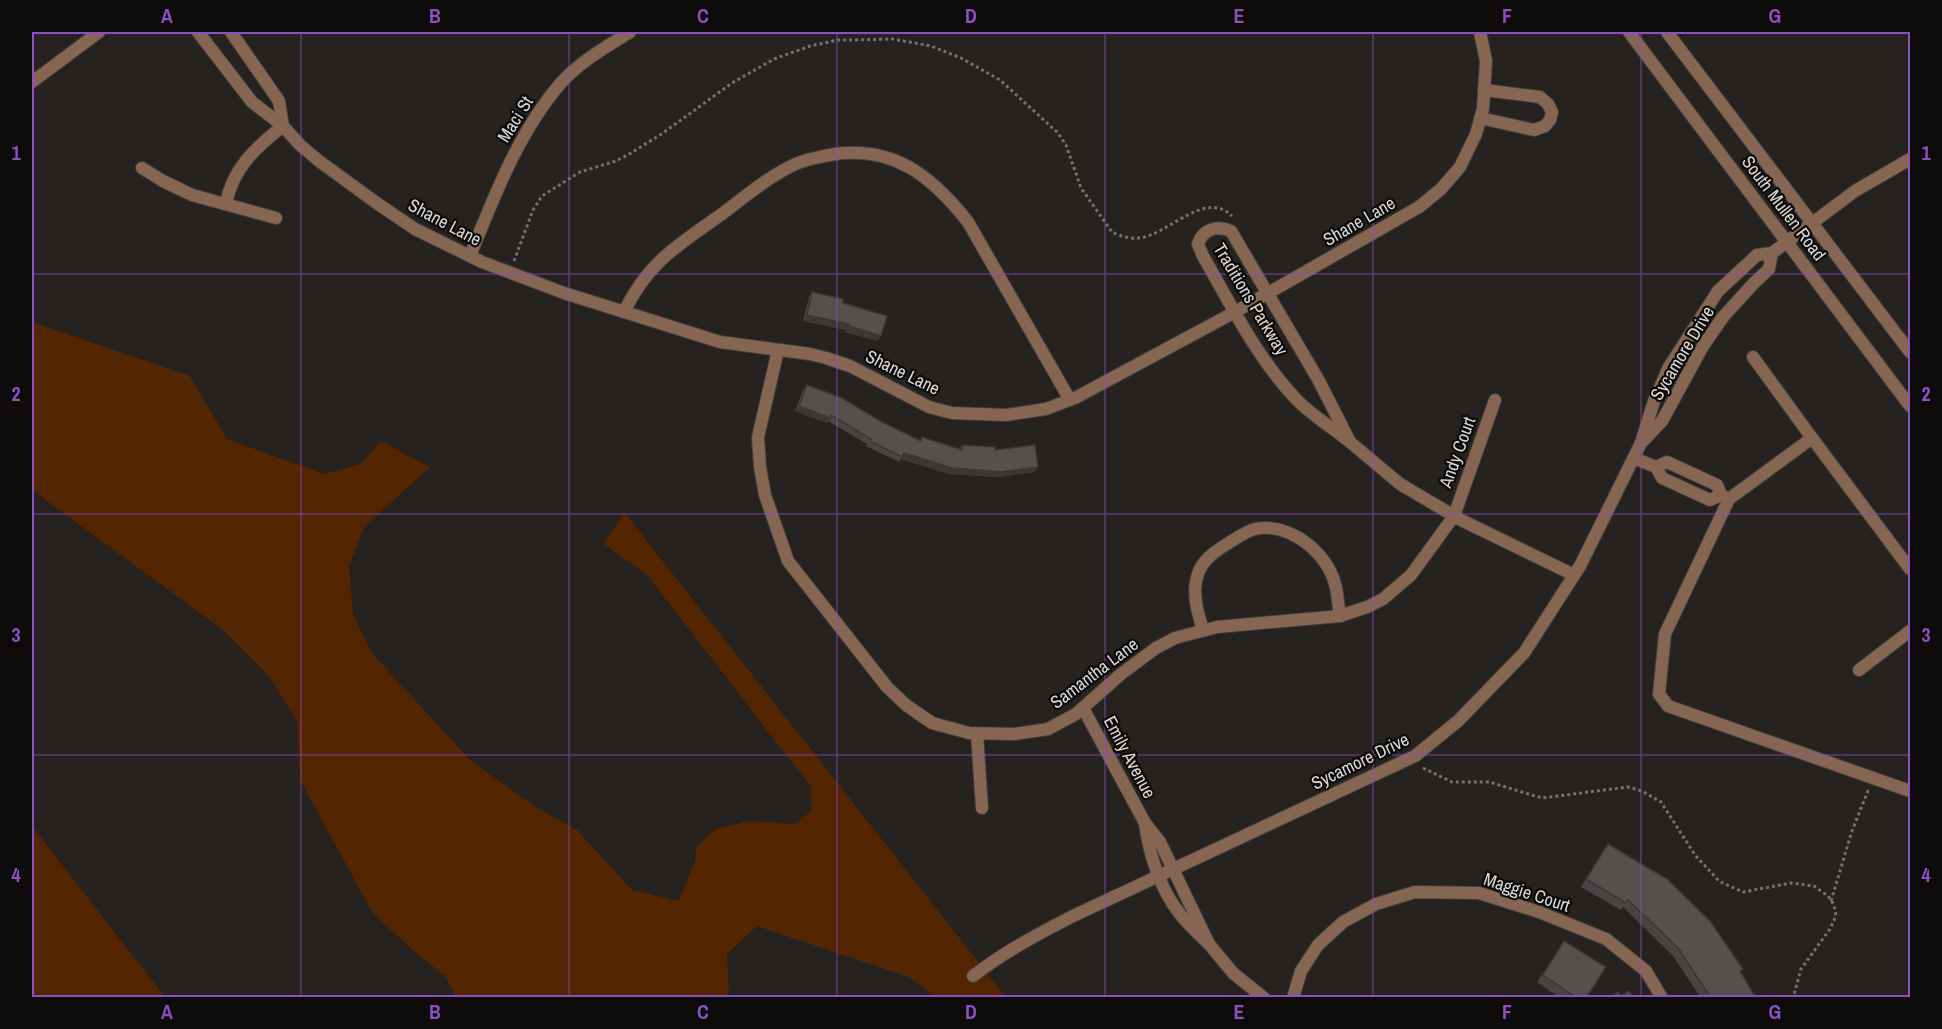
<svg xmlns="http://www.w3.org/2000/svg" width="1942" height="1029" font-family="'Archivo Narrow',sans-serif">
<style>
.green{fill:#542501}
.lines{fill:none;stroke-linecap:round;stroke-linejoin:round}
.minor-casing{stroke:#423f3d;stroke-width:14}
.tertiary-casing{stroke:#423f3d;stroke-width:14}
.path{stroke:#73706f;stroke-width:3;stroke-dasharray:3 3;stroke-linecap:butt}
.minor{stroke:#866552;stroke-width:12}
.tertiary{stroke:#866552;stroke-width:12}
.wall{fill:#474543}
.shaded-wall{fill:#3a3837}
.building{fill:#53504e;stroke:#3a3837;stroke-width:1.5}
.grid{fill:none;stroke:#8e4ec4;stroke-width:1.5;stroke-opacity:0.55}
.labels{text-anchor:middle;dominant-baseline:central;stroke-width:4.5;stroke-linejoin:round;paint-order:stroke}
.street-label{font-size:18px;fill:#dad8d7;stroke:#0d0c0b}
.neatline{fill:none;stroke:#8e4ec4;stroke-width:2}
.grid-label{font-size:20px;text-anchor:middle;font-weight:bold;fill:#8e4ec4}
</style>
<rect width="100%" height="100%" fill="#252220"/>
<!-- green -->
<g class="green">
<polygon points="32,322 190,376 227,439 324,474 361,464 381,441 430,467 365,526 349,566 353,614 371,652 470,760 536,807 577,830 632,890 679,901 695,860 697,846 715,829 749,821 795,824 811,811 811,787 647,575 604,544 624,512 1006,997 936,997 909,977 757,926 727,954 729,997 456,997 446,977 409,947 372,912 300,780 297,721 269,676 223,630 32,490"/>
<polygon points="32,826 165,997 32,997"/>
</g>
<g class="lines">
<defs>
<g id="minor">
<polyline points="198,32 252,102 283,126 279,101 231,32"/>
<polyline points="1480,118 1534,130 1545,126 1550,120 1552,112 1548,104 1540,97 1484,90"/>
<polyline points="142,168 163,181 192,195 276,218"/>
<path d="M226 204C232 169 256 147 283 126L300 145 319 161 378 204 415 229 482 262 564 293 720 342 810 354 826 358 850 366 929 407 952 413 1006 415 1046 409 1075 398 1235 312 1419 207 1441 189 1460 167 1476 134 1483 109 1486 61 1480 32"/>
<polyline points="1772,253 1769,269 1754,283 1723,317 1703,346 1662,421 1641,443 1654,401 1669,367 1718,291 1757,255 1772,253 1855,191 1910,159"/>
<path d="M470 256C494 197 518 133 560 84 579 62 606 47 630 32"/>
<path d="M624 312C648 262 678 245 722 214 746 196 770 175 798 163 807 159 819 157 829 155 892 144 931 175 968 222L1070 400"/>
<polyline points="778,350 758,437 760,467 765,495 788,561 887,687 906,705 932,723 969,733 1014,734 1048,729 1076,714 1121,674 1156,648 1175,638 1217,627 1340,616 1367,607 1383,599 1411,575 1454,516 1495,400"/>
<polyline points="1753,357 1812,438"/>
<path d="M1350 442C1333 428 1311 415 1296 399 1257 358 1231 305 1203 256L1198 244C1203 229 1217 225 1231 231L1319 381 1349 440 1350 442 1400 484 1461 520 1574 575"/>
<polyline points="1634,458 1656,467 1662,478 1710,500 1721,495 1729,499 1812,438 1910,569"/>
<polyline points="1656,467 1667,462 1717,485 1721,495"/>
<polyline points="1729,499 1665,634 1659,694 1668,706 1910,791"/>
<path d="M1203 630C1198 614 1192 594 1197 577 1201 561 1214 552 1227 544 1235 539 1246 531 1255 529 1289 522 1327 552 1335 584 1338 594 1338 605 1340 616"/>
<polyline points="1859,670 1910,631"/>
<polyline points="1083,708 1145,823"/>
<polyline points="977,734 982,808"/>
<path d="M1145 823 1160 842 1209 944C1200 935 1188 925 1180 914 1160 889 1149 854 1145 823Z"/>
<polyline points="1209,944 1233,973 1264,998"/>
<path d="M973 976C1004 952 1038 934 1073 916L1415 756 1458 721 1524 653 1580 566 1641 443"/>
<polyline points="1293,998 1301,971 1318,945 1343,922 1376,904 1415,892 1479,893 1539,912 1606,939 1646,971 1662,998"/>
</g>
<g id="tertiary">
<polyline points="1629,32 1910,406"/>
<polyline points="1667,32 1910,352"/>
<polyline points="32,82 99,32"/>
</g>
</defs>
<!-- minor casing -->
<use href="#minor" class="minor-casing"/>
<!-- tertiary casing -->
<use href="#tertiary" class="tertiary-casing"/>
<!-- path -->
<g class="path">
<path d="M514 261 533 210 542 196 580 172 616 161 631 153 663 133 732 83 774 59 810 46 838 40H853L892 39 931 46 961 58 1000 80 1058 133 1066 145 1081 188 1112 232C1119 236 1130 239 1139 238 1168 235 1205 189 1232 216"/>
<polyline points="1423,768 1452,782 1489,782 1542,798 1628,787 1642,791 1661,802 1695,855 1719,881 1743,892 1791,883 1814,886 1828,896 1834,905 1836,916 1830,929 1801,969 1793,998"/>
<polyline points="1831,901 1852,831 1869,788"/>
</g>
<!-- minor -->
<use href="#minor" class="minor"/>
<!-- tertiary -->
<use href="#tertiary" class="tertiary"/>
</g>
<!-- wall -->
<g class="wall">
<polygon points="812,292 843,303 881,336 877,341 845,332 846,330 803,321 809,297"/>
<polygon points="807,385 920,441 922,437 959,449 962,445 995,450 1038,467 1034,472 998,477 949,474 901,459 899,462 866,446 867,444 828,421 827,423 795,411 803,390"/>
<polygon points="1608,844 1743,969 1740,972 1756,998 1701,998 1673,956 1623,907 1621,910 1581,887"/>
<polygon points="1564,941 1586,998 1560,998 1537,982"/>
</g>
<!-- shaded-wall -->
<g class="shaded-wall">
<polygon points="807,315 849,324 846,330 803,321"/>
<polygon points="849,326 881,336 877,341 845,332"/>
<polygon points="799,406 830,418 827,423 795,411"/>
<polygon points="904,453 1038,467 1034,472 998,477 949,474 901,459"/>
</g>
<!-- building -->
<g class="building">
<polygon points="812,292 843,299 843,303 887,316 881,336 849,326 849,324 807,315"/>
<polygon points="807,385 842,398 880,421 921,441 922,437 962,450 962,445 995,447 995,450 1035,445 1038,467 1001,472 952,468 904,453 902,457 870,441 871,439 831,415 830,418 799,406"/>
<polygon points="1608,844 1667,879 1710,921 1743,969 1740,971 1756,998 1711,998 1678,948 1628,900 1626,903 1586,879"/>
<polygon points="1564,941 1606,967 1586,998 1577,998 1543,975"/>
<polygon points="1629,991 1634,998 1610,998 1618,992 1621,996"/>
</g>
<!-- grid -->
<path class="grid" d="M301 32V998M569 32V998M837 32V998M1105 32V998M1373 32V998M1641 32V998M32 274H1910M32 514H1910M32 755H1910"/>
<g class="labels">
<!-- street labels -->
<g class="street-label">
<text transform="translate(515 119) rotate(-58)">Maci St</text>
<text transform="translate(1784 208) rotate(53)">South Mullen Road</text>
<text transform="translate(1359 221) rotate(-30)">Shane Lane</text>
<text transform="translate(445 222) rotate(28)">Shane Lane</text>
<text transform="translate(1251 299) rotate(59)">Traditions Parkway</text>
<text transform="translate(1682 353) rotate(-59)">Sycamore Drive</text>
<text transform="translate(903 372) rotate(26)">Shane Lane</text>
<text transform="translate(1457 452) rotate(-70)">Andy Court</text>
<text transform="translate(1094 673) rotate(-37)">Samantha Lane</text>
<text transform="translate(1130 757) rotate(62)">Emily Avenue</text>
<text transform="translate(1360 761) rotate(-26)">Sycamore Drive</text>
<text transform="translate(1527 892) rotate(18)">Maggie Court</text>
</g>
</g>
<!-- border -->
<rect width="1942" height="1029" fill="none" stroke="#0d0c0b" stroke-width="66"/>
<rect x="33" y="33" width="1876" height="963" class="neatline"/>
<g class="grid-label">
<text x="167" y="23">A</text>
<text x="435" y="23">B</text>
<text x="703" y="23">C</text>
<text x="971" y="23">D</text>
<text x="1239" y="23">E</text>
<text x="1507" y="23">F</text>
<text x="1775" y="23">G</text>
<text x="16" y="160">1</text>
<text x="1926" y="160">1</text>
<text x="16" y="401">2</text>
<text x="1926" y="401">2</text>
<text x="16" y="642">3</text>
<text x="1926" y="642">3</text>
<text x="16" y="882">4</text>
<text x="1926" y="882">4</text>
<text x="167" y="1019">A</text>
<text x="435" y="1019">B</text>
<text x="703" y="1019">C</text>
<text x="971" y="1019">D</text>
<text x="1239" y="1019">E</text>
<text x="1507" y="1019">F</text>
<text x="1775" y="1019">G</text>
</g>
</svg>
